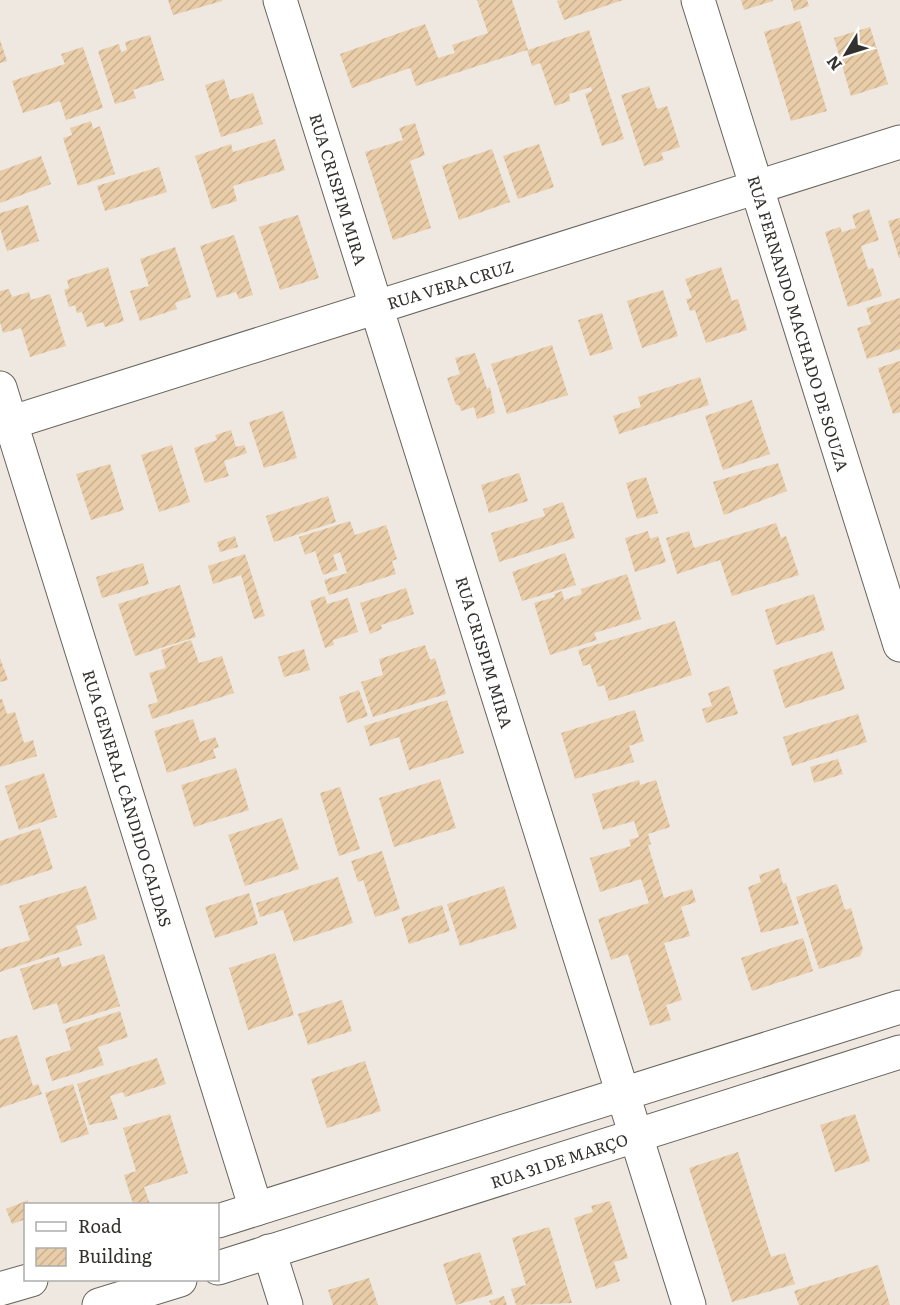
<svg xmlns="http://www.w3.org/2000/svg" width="900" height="1305" font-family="Literata,serif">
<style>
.building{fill:url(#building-hatch)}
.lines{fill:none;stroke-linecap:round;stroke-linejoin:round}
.minor-casing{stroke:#69645d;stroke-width:35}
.major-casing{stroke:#69645d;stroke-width:35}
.minor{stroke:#fff;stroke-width:33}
.major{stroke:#fff;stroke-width:33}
.labels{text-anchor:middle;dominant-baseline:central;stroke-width:5;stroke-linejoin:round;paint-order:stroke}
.street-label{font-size:16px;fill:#33312e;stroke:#fff}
</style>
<defs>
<pattern id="building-hatch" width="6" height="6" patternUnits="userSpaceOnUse" patternTransform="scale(1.5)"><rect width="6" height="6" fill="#e9cca8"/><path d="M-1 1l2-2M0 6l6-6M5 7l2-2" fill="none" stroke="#c8b091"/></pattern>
</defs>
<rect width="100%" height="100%" fill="#eee8e1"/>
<!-- building -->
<g class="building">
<polygon points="168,0 222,0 222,1 173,15"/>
<polygon points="477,0 512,0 528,50 589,30 624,139 602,146 585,94 592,91 591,87 569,94 570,101 555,106 540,63 532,66 527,50 416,86 410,68 352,88 340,54 425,24 438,58 455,53 452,45 488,33"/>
<polygon points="561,0 623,0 564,20 557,1"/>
<polygon points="741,0 773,0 773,1 744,10"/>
<polygon points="791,0 807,0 809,6 794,11"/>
<polygon points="800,21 827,111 791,121 764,32"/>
<polygon points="870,27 888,84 851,96 834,38"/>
<polygon points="150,35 164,80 133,90 136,98 115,104 98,51 119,44 121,52 127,50 125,42"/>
<polygon points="0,40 7,61 0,63"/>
<polygon points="83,47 103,108 66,120 60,101 23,113 12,81 65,64 61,54"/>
<polygon points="224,79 230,100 253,93 263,124 221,137 205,85"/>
<polygon points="649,86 657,109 667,106 680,147 661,153 664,160 644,166 621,95"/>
<polygon points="91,121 93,129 100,126 115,174 78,186 63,138 72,135 70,128"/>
<polygon points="415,123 425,155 410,161 431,228 393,240 365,152 403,140 399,128"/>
<polygon points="275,139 285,170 233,186 237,201 212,209 195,156 231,144 233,152"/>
<polygon points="539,144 554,187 518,199 503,156"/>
<polygon points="492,149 510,202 459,220 442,166"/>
<polygon points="41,156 51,184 0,203 0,171"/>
<polygon points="159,167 167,192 105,211 97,186"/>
<polygon points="28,205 39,241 7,251 0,228 0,213"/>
<polygon points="869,209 879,240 861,246 868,269 873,268 882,296 848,307 825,232 840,227 842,232 856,228 852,215"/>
<polygon points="298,215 319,278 280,290 259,227"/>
<polygon points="900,218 900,258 899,258 888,221"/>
<polygon points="234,235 253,295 239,299 236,292 217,298 200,246"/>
<polygon points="175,247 191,297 175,303 177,309 140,321 130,291 149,286 140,259"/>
<polygon points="108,267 124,321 105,327 103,322 87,327 82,312 77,313 75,305 69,307 64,290 69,288 67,280"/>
<polygon points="721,267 732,301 738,299 747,330 706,343 695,310 690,311 686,299 692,298 685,279"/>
<polygon points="9,289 12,297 29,292 31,300 50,294 66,346 30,357 21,328 3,333 0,322 0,291"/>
<polygon points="663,290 678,336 642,348 627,301"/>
<polygon points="900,298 900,349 867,359 857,328 871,324 866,308"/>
<polygon points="602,313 613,349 590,356 578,320"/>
<polygon points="552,345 568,395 507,414 491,364"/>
<polygon points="475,353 487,389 490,387 495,413 477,419 474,407 461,411 459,405 456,405 447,378 460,374 455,358"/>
<polygon points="900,361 900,412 893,414 878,368"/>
<polygon points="700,377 709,405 619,434 613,416 641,407 638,397"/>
<polygon points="752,400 770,454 723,470 705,416"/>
<polygon points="283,411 297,458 264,468 249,422"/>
<polygon points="231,430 236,447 244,445 247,453 224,461 229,476 205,483 194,448 217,440 215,435"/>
<polygon points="172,445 190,502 159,512 141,455"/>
<polygon points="778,463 787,491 724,515 713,482"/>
<polygon points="110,464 124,510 91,520 76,474"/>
<polygon points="519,473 528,501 489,513 481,485"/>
<polygon points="646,477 658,513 637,519 626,483"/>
<polygon points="328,496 336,522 274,542 266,516"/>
<polygon points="563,502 575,538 499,562 491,533 545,516 543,509"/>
<polygon points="350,521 355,535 386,525 397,559 392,561 396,574 329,595 324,580 347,573 340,552 333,555 338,570 323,575 315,551 305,555 299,537"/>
<polygon points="776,523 781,538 786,536 799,575 732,596 720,560 677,574 666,538 689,531 694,548"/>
<polygon points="648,531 650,539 658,536 666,562 635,572 625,538"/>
<polygon points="235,536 238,547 220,552 217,542"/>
<polygon points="565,553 576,585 522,601 512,572"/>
<polygon points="245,554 265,616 254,619 241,575 213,584 208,566"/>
<polygon points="143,563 149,584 102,598 96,577"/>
<polygon points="627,574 641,619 594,633 597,640 550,655 534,603 555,597 554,594 562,591 564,600 582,594 581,589"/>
<polygon points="180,585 196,637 135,656 118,604"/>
<polygon points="406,588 414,614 381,625 382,629 370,634 360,603"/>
<polygon points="814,594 825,630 776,645 765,610"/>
<polygon points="325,596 327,604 348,598 358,632 333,640 334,645 325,648 310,601"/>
<polygon points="675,621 692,675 609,701 604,685 598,687 590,664 583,666 578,650"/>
<polygon points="191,640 199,663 222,656 234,693 152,719 148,705 158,702 149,673 166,668 161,650"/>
<polygon points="425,645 430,660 435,658 446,694 373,717 361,682 383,675 379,659"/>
<polygon points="304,649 310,670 284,677 278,657"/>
<polygon points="832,651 845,689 785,708 773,670"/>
<polygon points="0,658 8,680 0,682"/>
<polygon points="729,686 738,714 706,723 702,709 712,706 708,693"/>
<polygon points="359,690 368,716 347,723 339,697"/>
<polygon points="0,699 2,699 7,714 15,712 24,743 33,740 37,756 0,767"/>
<polygon points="447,700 464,753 409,770 399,737 370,746 364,726"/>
<polygon points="635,710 644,741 629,746 634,762 575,779 561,733"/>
<polygon points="858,714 867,742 792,766 783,737"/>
<polygon points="193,719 200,742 215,737 219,747 213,749 216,758 167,773 154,731"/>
<polygon points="838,759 843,774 814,783 810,767"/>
<polygon points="236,768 249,810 194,827 181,785"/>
<polygon points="44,773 57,817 19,830 5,786"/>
<polygon points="440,779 456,828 394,847 379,798"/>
<polygon points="639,780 640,785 656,780 670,827 648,834 651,844 648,845 664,898 692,889 696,902 681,907 690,936 664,943 682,1000 666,1005 671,1020 650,1026 628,954 611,960 598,919 649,903 641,879 600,892 590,858 631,846 629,840 639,837 634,821 603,830 592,794"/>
<polygon points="340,787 360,849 339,856 320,793"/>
<polygon points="282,818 299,869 245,886 228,835"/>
<polygon points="40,828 53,869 0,886 0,841"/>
<polygon points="382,851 400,909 375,917 363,880 358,882 351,861"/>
<polygon points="779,868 783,884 786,883 799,924 761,933 748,887 761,882 759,875"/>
<polygon points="338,877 353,923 294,942 283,910 260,917 256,903"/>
<polygon points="837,884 845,910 851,908 863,949 860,956 819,969 796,897"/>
<polygon points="86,886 97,919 76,926 82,945 0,972 0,949 30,940 19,906"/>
<polygon points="504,886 517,928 460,946 447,904"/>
<polygon points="249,893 258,924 215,938 205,907"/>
<polygon points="442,905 450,931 409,944 401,918"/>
<polygon points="803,938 813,971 752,991 741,958"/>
<polygon points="275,953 294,1015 248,1030 229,968"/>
<polygon points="104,954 120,1006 63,1024 57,1003 33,1010 20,969 59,957 62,967"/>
<polygon points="342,1000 352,1031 308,1045 298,1014"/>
<polygon points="120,1011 128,1037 98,1047 104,1065 52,1081 45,1058 71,1050 65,1029"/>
<polygon points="17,1035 33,1086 38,1084 42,1094 0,1108 0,1040"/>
<polygon points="157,1058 166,1084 125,1097 123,1092 110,1096 118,1119 89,1125 77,1084"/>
<polygon points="365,1061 381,1111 327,1128 311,1079"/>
<polygon points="73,1084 89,1134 61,1143 45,1093"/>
<polygon points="170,1114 188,1173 144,1187 150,1204 133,1204 124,1175 136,1171 123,1128"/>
<polygon points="855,1114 870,1161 835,1172 820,1125"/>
<polygon points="738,1152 771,1257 785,1253 795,1284 732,1302 689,1168"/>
<polygon points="28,1200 26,1219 12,1224 6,1209"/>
<polygon points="610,1201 628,1258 614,1262 620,1281 596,1289 574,1218 593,1212 591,1206"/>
<polygon points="549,1227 572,1303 516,1305 511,1289 526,1285 512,1238"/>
<polygon points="480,1252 493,1294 456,1305 443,1264"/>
<polygon points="878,1265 890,1305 799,1305 794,1291"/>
<polygon points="369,1278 378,1305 333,1305 328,1290"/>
<polygon points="504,1296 507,1305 491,1305 489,1301"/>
</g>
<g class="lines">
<defs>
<g id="minor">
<polyline points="280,0 689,1305"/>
<polyline points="698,0 900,645"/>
<polyline points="0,388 256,1209"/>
<polyline points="0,426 900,142"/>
<polyline points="269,1251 286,1305"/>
</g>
<g id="major">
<polyline points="218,1221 900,1007"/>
<polyline points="218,1268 900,1052"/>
<polyline points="0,1289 31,1280"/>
<polyline points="99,1305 180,1280"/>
</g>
</defs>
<!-- minor casing -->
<use href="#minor" class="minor-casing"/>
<!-- major casing -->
<use href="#major" class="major-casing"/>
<!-- minor -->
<use href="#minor" class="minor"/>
<!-- major -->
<use href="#major" class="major"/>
</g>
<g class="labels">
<!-- street labels -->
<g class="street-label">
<text transform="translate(339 189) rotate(73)">RUA CRISPIM MIRA</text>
<text transform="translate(450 284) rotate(-17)">RUA VERA CRUZ</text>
<text transform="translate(799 323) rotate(73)">RUA FERNANDO MACHADO DE SOUZA</text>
<text transform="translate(485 652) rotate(73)">RUA CRISPIM MIRA</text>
<text transform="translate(128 798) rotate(73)">RUA GENERAL CÂNDIDO CALDAS</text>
<text transform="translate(559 1160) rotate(-18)">RUA 31 DE MARÇO</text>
</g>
</g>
<!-- legend -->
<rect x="24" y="1203" width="195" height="78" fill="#ffffff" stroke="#adadab" stroke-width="1.5"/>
<rect x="36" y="1222" width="30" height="9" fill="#ffffff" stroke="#adadab" stroke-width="1.5"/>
<text x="78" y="1233" font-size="18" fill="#33312e">Road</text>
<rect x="36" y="1248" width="30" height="18" fill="url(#building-hatch)" stroke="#adadab" stroke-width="1.5"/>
<text x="78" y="1263" font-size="18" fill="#33312e">Building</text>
<!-- north arrow -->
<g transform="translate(846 54) rotate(232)" stroke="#ffffff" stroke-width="4.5" paint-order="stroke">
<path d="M0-4.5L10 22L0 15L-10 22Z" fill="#33312e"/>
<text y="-9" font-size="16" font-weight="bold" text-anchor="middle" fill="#33312e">N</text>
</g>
</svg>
